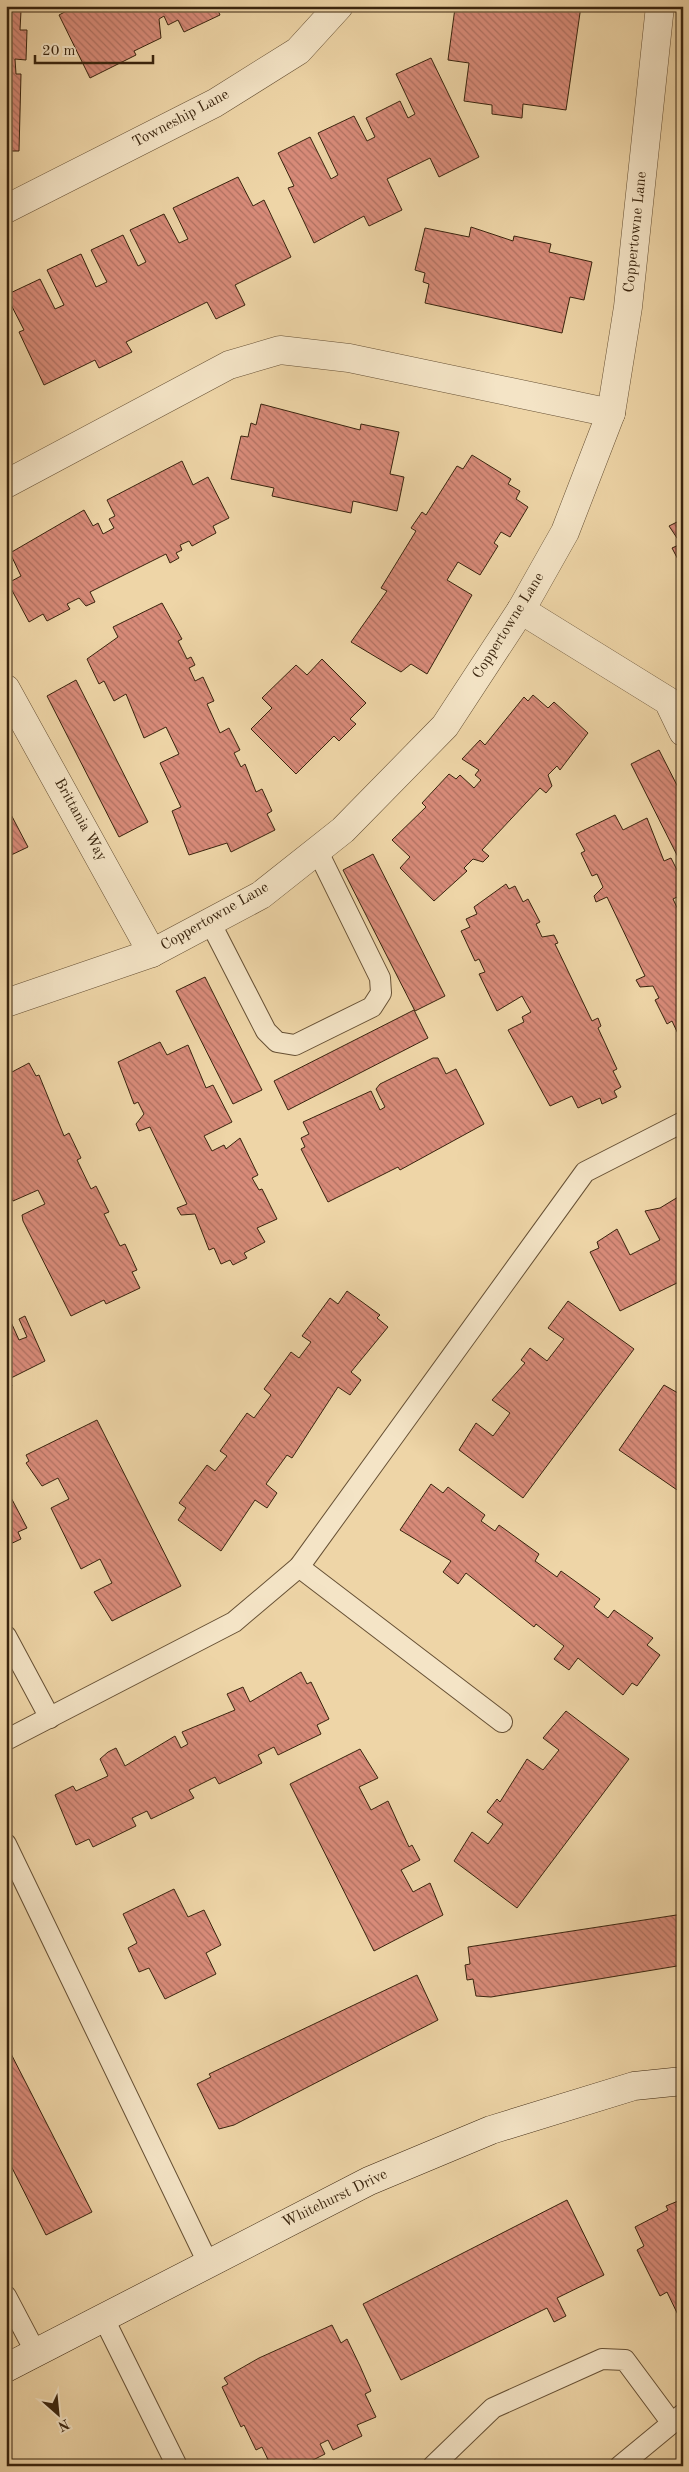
<svg xmlns="http://www.w3.org/2000/svg" width="689" height="2472" font-family="'Old Standard TT',serif">
<style>
.building{fill:url(#building-back-hatch);stroke:#39240e}
.lines{fill:none;stroke-linecap:round;stroke-linejoin:round}
.lane-casing{stroke:#665034;stroke-width:22}
.street-casing{stroke:#665034;stroke-width:29}
.secondary-casing{stroke:#39240e;stroke-width:29}
.lane{stroke:#f4e4c6;stroke-width:20}
.street{stroke:#f4e4c6;stroke-width:28}
.secondary{stroke:#f4e4c6;stroke-width:28}
.labels{text-anchor:middle;dominant-baseline:central;stroke-width:4.5;stroke-linejoin:round;paint-order:stroke}
.street-label{font-size:15px;fill:#39240e;stroke:#f4e4c6}
</style>
<defs>
<pattern id="building-back-hatch" width="6" height="6" patternUnits="userSpaceOnUse" patternTransform="scale(1.25)"><rect width="6" height="6" fill="#d88b79"/><path d="M-1 5l2 2M0 0l6 6M5-1l2 2" fill="none" stroke="#b07162"/></pattern>
</defs>
<rect width="100%" height="100%" fill="#eed5a7"/>
<filter id="stains"><feTurbulence type="fractalNoise" baseFrequency=".004" numOctaves="4"/><feColorMatrix values="0 0 0 0 .2 0 0 0 0 .09 0 0 0 0 .02 0 0 0 .5 -.17"/></filter>
<radialGradient id="worn" r=".72"><stop offset=".6" stop-color="#630" stop-opacity="0"/><stop offset="1" stop-color="#630" stop-opacity=".3"/></radialGradient>
<!-- building -->
<g class="building">
<polygon points="6,6 25,6 25,11 21,11 20,30 27,30 26,60 15,59 16,74 21,74 19,151 6,151"/>
<polygon points="76,6 216,6 220,15 184,32 178,20 168,25 164,16 159,19 161,38 134,51 136,55 90,78 59,15"/>
<polygon points="471,6 581,6 566,110 523,104 522,118 492,114 492,105 464,101 469,63 448,60 455,8 470,10"/>
<polygon points="431,58 479,157 439,177 430,158 387,179 402,210 369,226 364,216 314,243 288,188 294,186 278,153 310,137 331,179 338,175 318,133 354,116 367,141 375,137 366,118 400,101 408,118 415,114 396,74"/>
<polygon points="238,177 253,206 264,200 291,257 235,285 245,305 216,319 207,302 126,342 132,352 99,368 95,360 44,385 19,332 24,330 6,295 40,279 55,309 64,305 47,270 81,254 96,287 107,282 91,250 123,235 138,266 146,262 130,230 164,214 179,243 188,239 173,208"/>
<polygon points="471,227 513,241 514,236 551,244 549,252 592,262 584,300 570,297 562,333 425,303 429,284 423,282 425,273 415,270 425,228 469,237"/>
<polygon points="261,404 360,430 361,424 399,432 390,474 404,477 397,511 353,501 351,513 272,496 274,488 231,479 241,436 248,437 251,423 256,425"/>
<polygon points="472,455 511,479 508,484 520,491 516,499 528,507 510,537 501,532 494,543 498,546 480,575 458,562 447,580 472,595 427,674 411,664 401,672 351,642 387,591 381,588 416,531 411,528 422,512 426,515 457,466 463,469"/>
<polygon points="182,461 193,485 208,477 229,518 213,526 216,533 192,546 189,541 180,545 182,550 176,553 179,558 170,563 166,554 90,592 95,602 86,606 79,598 67,604 70,609 47,621 43,614 29,622 8,583 21,576 10,553 84,510 93,526 98,523 103,534 114,528 109,519 115,516 107,500"/>
<polygon points="683,519 683,569 672,548 681,544 669,526"/>
<polygon points="162,603 182,639 178,641 187,659 191,657 195,665 189,668 195,681 203,677 214,701 207,704 220,733 229,728 240,750 234,753 241,767 245,764 256,792 262,789 272,811 267,814 275,830 231,852 227,843 189,855 172,811 181,807 160,763 179,754 166,727 144,738 126,694 114,701 104,681 99,684 87,659 118,637 113,627"/>
<polygon points="322,659 366,703 350,719 356,724 339,741 334,736 296,774 251,729 272,708 262,698 296,665 307,675"/>
<polygon points="76,680 148,822 119,837 47,696"/>
<polygon points="533,695 548,708 554,702 588,733 560,770 557,766 548,775 552,786 546,793 540,788 482,850 489,856 483,862 473,859 464,868 467,871 434,901 400,868 410,857 392,840 426,807 422,803 449,774 456,779 460,775 474,788 481,780 475,775 479,770 462,759 480,740 485,745 524,697 528,701"/>
<polygon points="659,750 683,797 683,867 631,764"/>
<polygon points="6,805 28,847 9,856 6,852"/>
<polygon points="615,815 623,830 647,818 664,861 671,858 683,882 683,894 673,899 683,920 683,1036 680,1038 672,1021 667,1024 655,1000 659,998 653,986 640,987 636,980 645,976 607,897 596,902 594,896 603,887 597,874 592,876 581,853 585,851 576,834"/>
<polygon points="373,854 445,996 415,1011 343,870"/>
<polygon points="506,884 509,889 515,886 523,902 528,899 540,922 536,924 542,937 554,935 558,943 555,944 592,1021 598,1018 601,1026 598,1028 617,1069 613,1071 621,1087 614,1091 617,1097 602,1104 600,1098 578,1108 572,1096 550,1106 508,1030 524,1022 522,1017 531,1012 522,996 497,1011 479,974 485,972 479,959 475,961 461,931 470,927 466,919 477,914 474,907"/>
<polygon points="205,977 262,1090 233,1104 176,991"/>
<polygon points="414,1010 428,1038 288,1110 274,1081"/>
<polygon points="160,1042 167,1055 188,1045 206,1088 213,1085 232,1122 204,1136 212,1151 224,1145 226,1149 240,1138 258,1175 252,1178 259,1190 262,1189 277,1219 257,1228 265,1242 244,1253 247,1258 233,1265 230,1260 221,1264 214,1248 209,1250 195,1214 181,1215 177,1208 187,1204 150,1127 139,1131 136,1124 144,1114 138,1102 134,1104 118,1062"/>
<polygon points="433,1058 438,1058 446,1074 456,1069 484,1124 400,1170 398,1167 328,1202 301,1149 305,1147 301,1138 309,1134 303,1122 371,1091 380,1110 385,1107 376,1089 380,1084"/>
<polygon points="29,1063 36,1076 39,1075 64,1136 69,1133 81,1158 77,1160 91,1189 96,1186 109,1212 104,1214 120,1246 125,1244 137,1270 132,1272 140,1288 106,1304 104,1300 71,1316 23,1221 22,1215 45,1204 38,1190 13,1201 6,1188 6,1070 10,1068 12,1072"/>
<polygon points="683,1194 683,1280 620,1311 590,1252 599,1248 597,1242 617,1229 630,1255 660,1240 645,1211 660,1208"/>
<polygon points="347,1291 380,1315 377,1318 388,1327 351,1372 361,1380 350,1395 338,1387 292,1458 287,1455 266,1484 277,1493 267,1508 255,1500 221,1551 178,1520 186,1508 179,1503 207,1465 215,1471 227,1456 220,1451 247,1413 254,1418 271,1395 264,1389 291,1352 299,1358 311,1342 302,1336 330,1298 338,1304"/>
<polygon points="568,1301 634,1349 523,1498 459,1450 476,1423 493,1436 510,1413 492,1400 525,1363 521,1360 530,1348 547,1361 564,1339 548,1328"/>
<polygon points="6,1311 19,1340 27,1337 19,1319 25,1316 45,1361 9,1379 12,1386 6,1390"/>
<polygon points="664,1385 683,1396 683,1494 619,1450"/>
<polygon points="97,1420 181,1586 112,1621 94,1592 112,1583 100,1559 81,1569 51,1508 69,1499 58,1478 42,1486 26,1463 29,1461 26,1455"/>
<polygon points="431,1484 443,1493 448,1487 485,1515 481,1521 495,1531 499,1525 539,1554 535,1561 557,1577 561,1571 600,1599 594,1607 608,1618 614,1610 653,1638 647,1645 660,1655 637,1686 632,1683 623,1695 578,1658 569,1670 554,1659 564,1646 536,1624 534,1627 466,1573 458,1584 443,1572 451,1561 400,1530"/>
<polygon points="6,1488 27,1528 18,1532 21,1539 6,1546"/>
<polygon points="301,1672 307,1684 311,1682 329,1719 317,1725 321,1734 278,1755 274,1747 258,1755 262,1763 219,1784 215,1777 189,1790 194,1798 151,1819 147,1811 132,1818 136,1826 93,1847 89,1839 76,1845 55,1795 73,1786 76,1791 108,1776 100,1759 108,1752 116,1748 125,1766 175,1736 181,1748 188,1744 182,1732 235,1710 227,1694 243,1687 250,1702"/>
<polygon points="566,1711 629,1759 517,1908 454,1861 472,1832 488,1844 503,1824 487,1812 497,1799 500,1802 527,1759 543,1770 559,1750 543,1738"/>
<polygon points="360,1749 378,1778 359,1787 371,1810 388,1801 409,1847 412,1845 420,1860 401,1870 413,1892 430,1883 443,1915 374,1951 290,1784"/>
<polygon points="174,1889 188,1917 204,1910 221,1945 206,1953 216,1974 165,1999 149,1968 139,1972 128,1948 137,1943 123,1914"/>
<polygon points="683,1914 683,1965 491,1997 476,1996 473,1979 467,1980 465,1965 470,1964 468,1947"/>
<polygon points="417,1975 438,2020 234,2125 219,2129 197,2084 211,2077 209,2074"/>
<polygon points="6,2044 92,2212 46,2235 6,2156"/>
<polygon points="683,2199 683,2317 680,2319 667,2292 660,2296 637,2250 644,2246 635,2227 668,2210 666,2206"/>
<polygon points="567,2200 604,2275 557,2298 566,2316 554,2322 547,2308 401,2380 363,2304"/>
<polygon points="332,2325 341,2343 347,2339 360,2366 371,2391 365,2394 376,2417 357,2425 362,2436 333,2450 328,2440 320,2444 325,2454 301,2466 294,2466 291,2460 280,2466 271,2466 262,2447 256,2450 244,2425 241,2427 222,2387 228,2384 224,2378 259,2358"/>
</g>
<g class="lines">
<defs>
<g id="lane">
<polyline points="210,922 266,1031 277,1042 295,1045 372,1007 381,993 380,978 317,850"/>
<polyline points="299,1567 502,1722"/>
<polyline points="6,1636 50,1718"/>
<polyline points="6,1740 234,1622 299,1567 585,1172 683,1122"/>
<polyline points="6,1844 208,2263"/>
<polyline points="6,2296 36,2353"/>
<polyline points="103,2317 177,2466"/>
<polyline points="433,2466 493,2408 602,2359 625,2360 671,2422"/>
<polyline points="620,2466 683,2414"/>
</g>
<g id="street">
<polyline points="6,209 215,103 298,51 339,6"/>
<polyline points="6,484 229,365 280,350 349,358 611,413"/>
<polyline points="521,610 668,701 683,732"/>
<polyline points="6,689 152,953"/>
<polyline points="6,1003 152,953 261,895 343,830 445,726 521,610 565,532 611,413 628,307 660,6"/>
</g>
<polyline id="secondary" points="6,2368 369,2181 491,2130 634,2086 683,2081"/>
</defs>
<!-- lane casing -->
<use href="#lane" class="lane-casing"/>
<!-- street casing -->
<use href="#street" class="street-casing"/>
<!-- secondary casing -->
<use href="#secondary" class="secondary-casing"/>
<!-- lane -->
<use href="#lane" class="lane"/>
<!-- street -->
<use href="#street" class="street"/>
<!-- secondary -->
<use href="#secondary" class="secondary"/>
</g>
<g class="labels">
<!-- street labels -->
<g class="street-label">
<text transform="translate(181 119) rotate(-28)">Towneship Lane</text>
<text transform="translate(636 232) rotate(-84)">Coppertowne Lane</text>
<text transform="translate(509 626) rotate(-58)">Coppertowne Lane</text>
<text transform="translate(80 820) rotate(61)">Brittania Way</text>
<text transform="translate(215 917) rotate(-30)">Coppertowne Lane</text>
<text transform="translate(335 2199) rotate(-26)">Whitehurst Drive</text>
</g>
</g>
<!-- margin -->
<rect width="689" height="2472" fill="none" stroke="#eed5a7" stroke-width="25"/>
<rect x="8" y="8" width="674" height="2457" fill="none" stroke="#39240e" stroke-width="2.5"/>
<rect x="12" y="12" width="664" height="2447" fill="none" stroke="#39240e"/>
<!-- north arrow -->
<g transform="translate(58 2414) rotate(153)" stroke="#f4e4c6" stroke-width="4" paint-order="stroke">
<path d="M0-4L9 19L0 12L-9 19Z" fill="#39240e"/>
<text y="-8" font-size="14" font-weight="bold" text-anchor="middle" fill="#39240e">N</text>
</g>
<!-- scale -->
<path d="M35 55v8h118v-8" fill="none" stroke="#39240e" stroke-width="2.5"/>
<text x="42" y="55" font-size="15" fill="#39240e" stroke="#f4e4c6" stroke-width="4" paint-order="stroke">20 m</text>
<rect width="100%" height="100%" filter="url(#stains)"/>
<rect width="100%" height="100%" fill="url(#worn)"/>
</svg>
